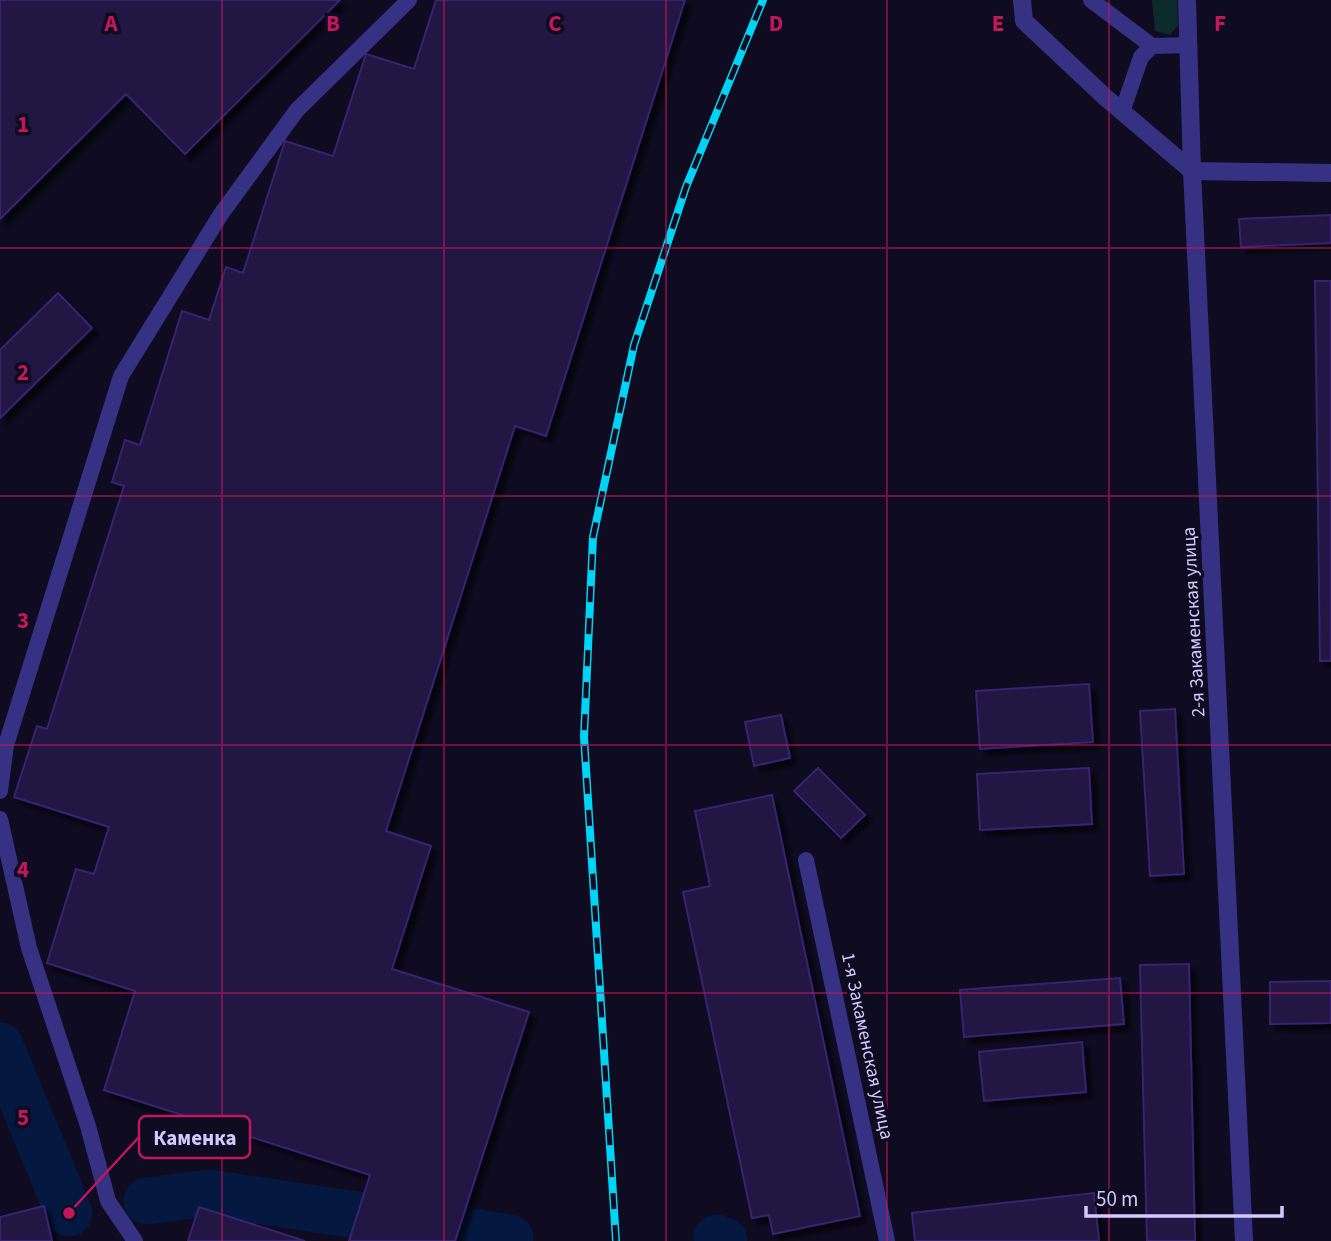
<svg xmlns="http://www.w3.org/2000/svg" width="1331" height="1241" font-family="'Source Sans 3',sans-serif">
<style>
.green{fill:#0d2b2b}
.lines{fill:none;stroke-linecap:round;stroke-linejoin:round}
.river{stroke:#041840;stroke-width:47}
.building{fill:#201543;stroke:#372472;stroke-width:2;filter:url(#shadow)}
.service{stroke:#373184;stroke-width:16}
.minor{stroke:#373184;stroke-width:18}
.rail-casing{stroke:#00d4f5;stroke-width:8}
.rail{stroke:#0f0b21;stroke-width:5;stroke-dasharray:16;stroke-linecap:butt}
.grid{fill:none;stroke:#c2185b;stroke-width:2;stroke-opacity:0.55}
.labels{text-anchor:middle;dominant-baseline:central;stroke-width:7;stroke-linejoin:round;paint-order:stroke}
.street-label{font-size:19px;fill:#d2caff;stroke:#0f0b21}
.grid-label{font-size:23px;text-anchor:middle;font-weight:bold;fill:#c2185b;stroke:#0f0b21;stroke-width:7;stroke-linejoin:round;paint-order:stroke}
.leader{fill:none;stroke:#c2185b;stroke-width:2.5}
.callout-dot{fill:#c2185b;stroke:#0f0b21;stroke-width:2.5}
.callout{fill:#0f0b21;stroke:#c2185b;stroke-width:2.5}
.callout-label{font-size:21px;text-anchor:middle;font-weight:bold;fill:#d2caff}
</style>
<defs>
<filter id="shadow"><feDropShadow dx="6" dy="6" stdDeviation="2" flood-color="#0009"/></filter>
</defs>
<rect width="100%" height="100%" fill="#0f0b21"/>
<!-- green -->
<polygon class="green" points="1152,0 1177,0 1178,25 1170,35 1155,31"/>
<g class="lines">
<!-- river -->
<g class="river">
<polyline points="0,1046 69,1213"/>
<polyline points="147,1201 208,1193 357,1215"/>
<polyline points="459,1230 510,1238"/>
<polyline points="717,1238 724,1241"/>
</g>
</g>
<!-- building -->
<g class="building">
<polygon points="0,0 340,0 185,154 126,94 0,219"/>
<polygon points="436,0 685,0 546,436 515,426 386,831 431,846 392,969 529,1012 455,1241 349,1241 370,1175 104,1090 135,991 47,963 76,869 94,874 109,827 14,797 37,726 47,729 124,486 112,482 125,440 140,445 182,311 209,320 226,267 243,273 285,141 333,156 366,54 414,69"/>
<polygon points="1331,215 1331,243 1241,247 1239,219"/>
<polygon points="1315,281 1331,281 1331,661 1320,661"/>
<polygon points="58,293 92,328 0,418 0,350"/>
<polygon points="1089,684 1093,742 980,749 976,691"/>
<polygon points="1175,709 1184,874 1150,876 1140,711"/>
<polygon points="781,715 790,758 754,766 745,722"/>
<polygon points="818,768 865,815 841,838 794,791"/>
<polygon points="1089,768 1092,824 980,830 977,774"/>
<polygon points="772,795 860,1216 773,1234 769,1215 752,1218 683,892 710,886 695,811"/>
<polygon points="1189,964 1195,1241 1147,1241 1140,965"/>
<polygon points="1120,978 1124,1024 964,1037 960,990"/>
<polygon points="1331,981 1331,1023 1270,1024 1270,982"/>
<polygon points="1082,1042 1086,1092 984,1101 979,1052"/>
<polygon points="1094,1193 1099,1241 915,1241 912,1213"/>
<polygon points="44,1206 52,1241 0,1241 0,1217"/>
<polygon points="199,1207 305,1241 188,1241"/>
</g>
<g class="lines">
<!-- service -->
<g class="service">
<polyline points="1091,0 1152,46"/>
<polyline points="1122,112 1141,57 1152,46 1188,45"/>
<polyline points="0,791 6,745 121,376 221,214 297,110 409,0"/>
<polyline points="0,819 29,948 88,1126 108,1201 135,1241"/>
<polyline points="806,860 887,1241"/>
</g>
<!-- minor -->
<g class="minor">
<polyline points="1022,0 1024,21 1105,97 1192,171 1331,173"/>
<polyline points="1187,0 1192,171 1244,1241"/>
</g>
<defs>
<polyline id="rail" points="616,1241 584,737 593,537 634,345 686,187 763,0"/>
</defs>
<!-- rail casing -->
<use href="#rail" class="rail-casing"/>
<!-- rail -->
<use href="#rail" class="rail"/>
</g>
<!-- grid -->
<path class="grid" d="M222 0V1241M444 0V1241M666 0V1241M887 0V1241M1109 0V1241M0 248H1331M0 496H1331M0 745H1331M0 993H1331"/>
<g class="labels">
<!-- street labels -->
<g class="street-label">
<text transform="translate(1194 622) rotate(-93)">2-я Закаменская улица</text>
<text transform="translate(867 1046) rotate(78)">1-я Закаменская улица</text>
</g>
</g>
<g class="grid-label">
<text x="111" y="31">A</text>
<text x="333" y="31">B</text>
<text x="555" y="31">C</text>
<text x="776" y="31">D</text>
<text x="998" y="31">E</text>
<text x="1220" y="31">F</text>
<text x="23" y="132">1</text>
<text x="23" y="380">2</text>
<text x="23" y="628">3</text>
<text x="23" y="877">4</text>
<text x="23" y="1125">5</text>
</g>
<!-- callouts -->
<path class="leader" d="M69 1213L139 1137"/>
<circle class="callout-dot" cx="69" cy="1213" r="7"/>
<rect class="callout" x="139" y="1116" width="111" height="42" rx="7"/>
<g class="callout-label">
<text x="195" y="1145">Каменка</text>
</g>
<!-- scale -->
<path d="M1086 1206v10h196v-10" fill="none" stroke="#d2caff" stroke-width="3.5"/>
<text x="1096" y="1206" font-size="21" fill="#d2caff" stroke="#0f0b21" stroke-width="5" paint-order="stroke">50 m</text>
</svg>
